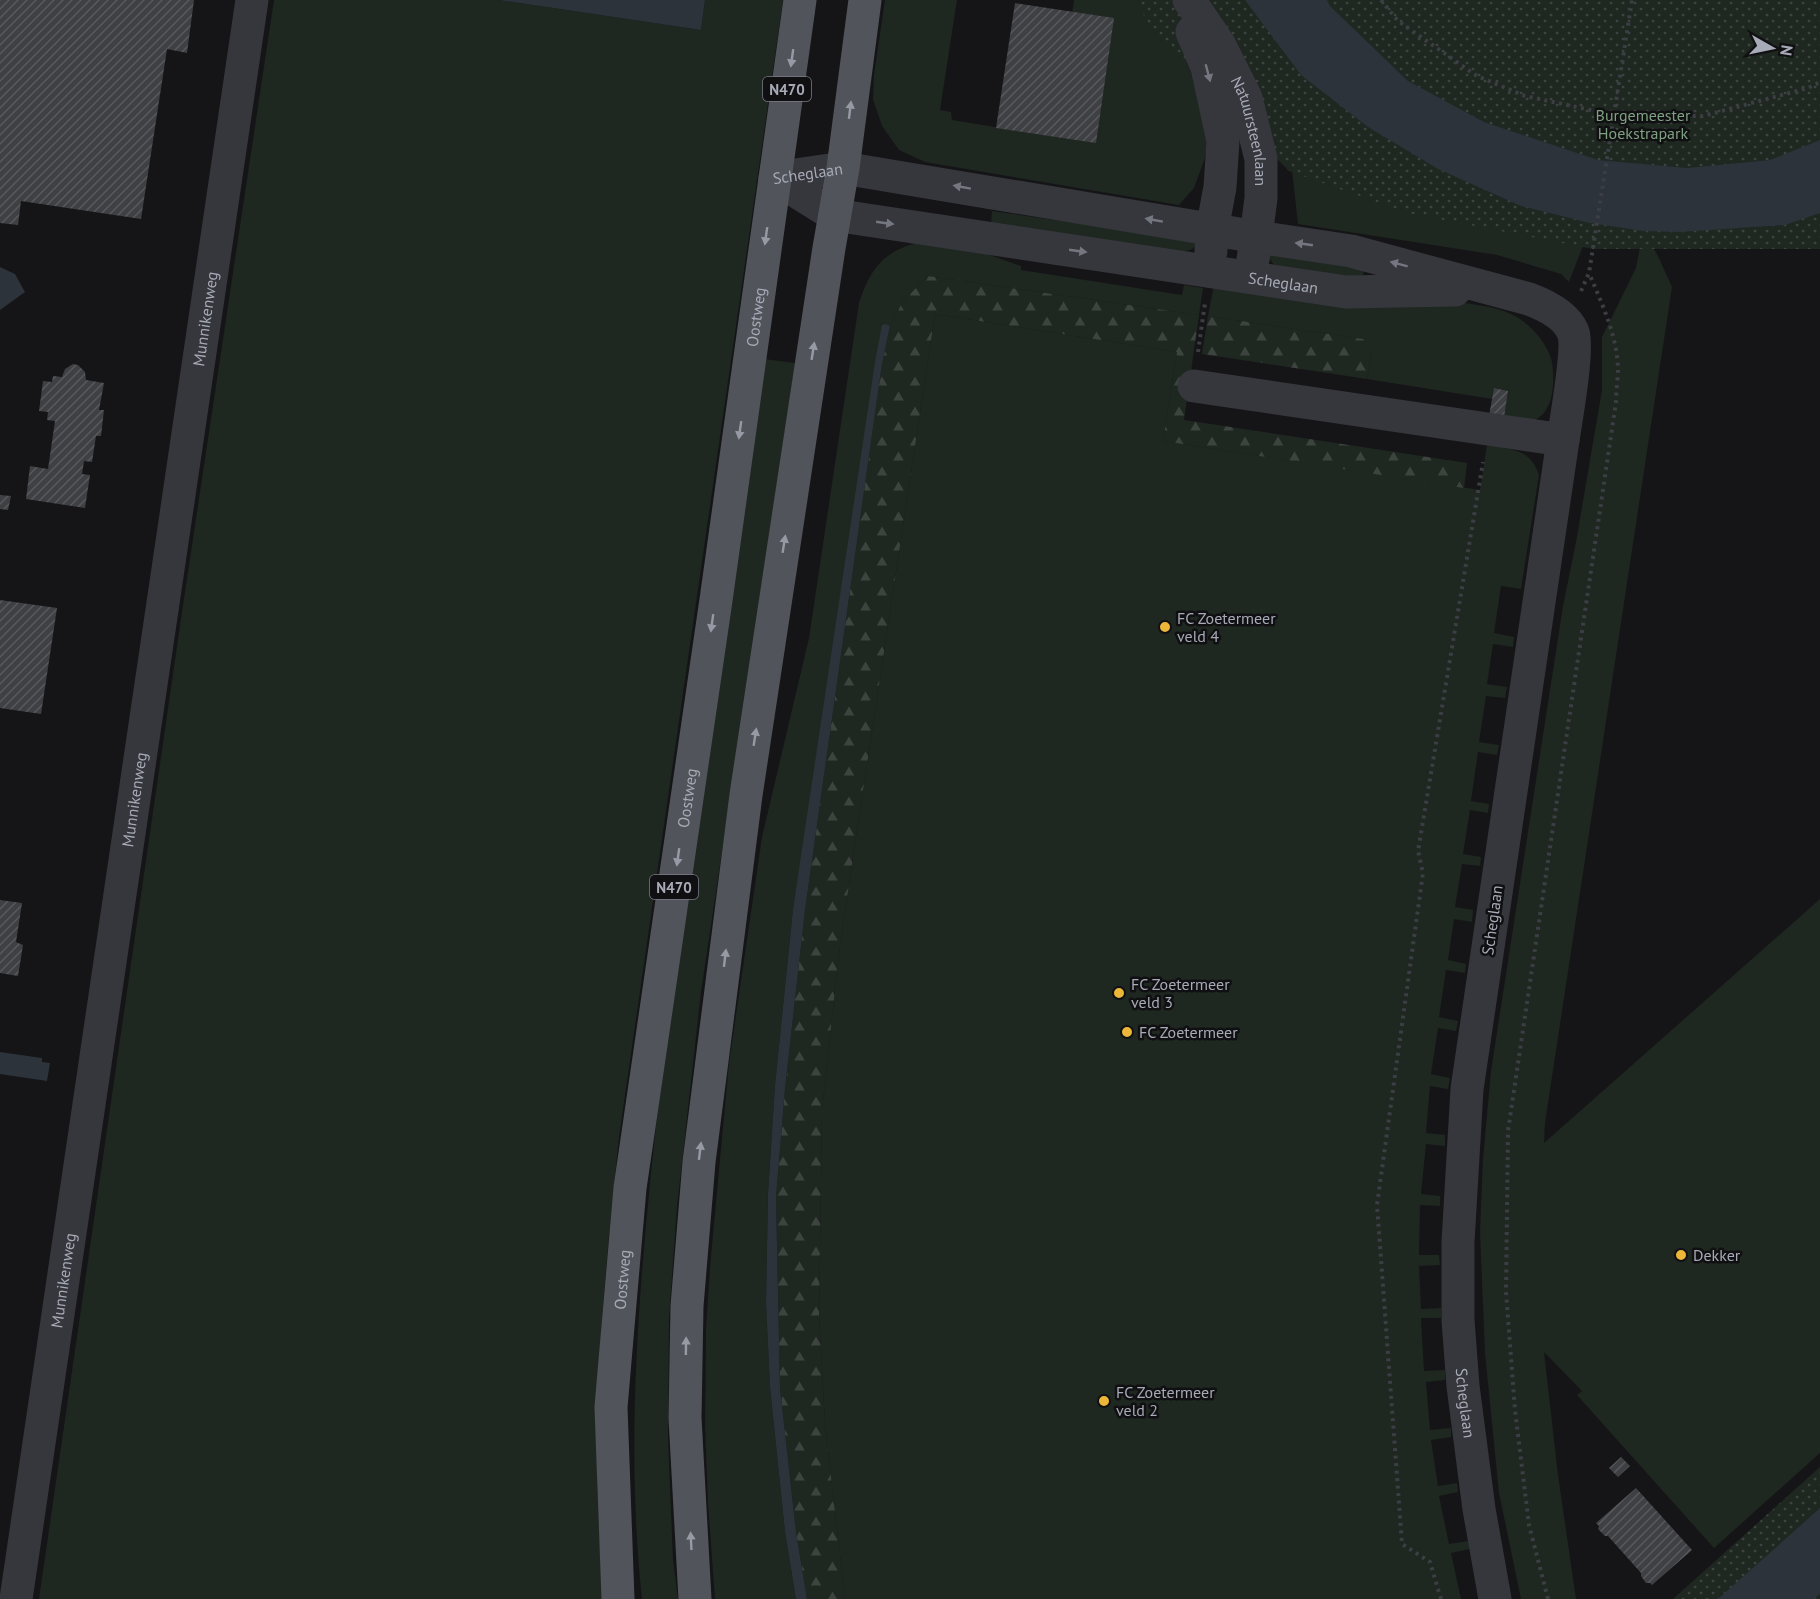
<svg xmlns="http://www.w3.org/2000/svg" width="1820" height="1599" font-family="'PT Sans',sans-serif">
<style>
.green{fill:#1f2721}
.forest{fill:url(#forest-firs)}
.park{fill:url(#park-dots)}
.water{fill:#2c333a}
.building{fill:url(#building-hatch)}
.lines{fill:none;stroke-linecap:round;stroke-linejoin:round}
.path{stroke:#3c3e43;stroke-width:4;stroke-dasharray:3 4.5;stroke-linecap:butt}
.minor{stroke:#36373c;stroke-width:33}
.major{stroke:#52545b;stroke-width:33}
.oneway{fill:#969aa5}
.oneway2{fill:#747780}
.poi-dot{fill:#ecb738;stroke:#101012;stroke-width:2}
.labels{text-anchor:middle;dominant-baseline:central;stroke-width:5;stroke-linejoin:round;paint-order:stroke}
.shield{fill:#101012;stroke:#7a7c86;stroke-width:1.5}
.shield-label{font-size:15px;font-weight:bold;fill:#a7abb7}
.park-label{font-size:16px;fill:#7fa182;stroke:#101012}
.street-label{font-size:16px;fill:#a7abb7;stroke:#101012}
.poi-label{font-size:16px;fill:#a7abb7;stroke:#101012;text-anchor:start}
</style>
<defs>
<pattern id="forest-firs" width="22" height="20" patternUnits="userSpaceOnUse" patternTransform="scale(1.5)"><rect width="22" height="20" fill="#1f2721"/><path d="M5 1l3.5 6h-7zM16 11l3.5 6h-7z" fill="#3d443f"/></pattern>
<pattern id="park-dots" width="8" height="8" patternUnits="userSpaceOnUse" patternTransform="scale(1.5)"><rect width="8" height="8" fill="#1f2721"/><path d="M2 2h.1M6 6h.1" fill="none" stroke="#3d443f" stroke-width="1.8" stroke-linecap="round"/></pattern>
<pattern id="building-hatch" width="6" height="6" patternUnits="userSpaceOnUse" patternTransform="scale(1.5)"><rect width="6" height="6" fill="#3f4044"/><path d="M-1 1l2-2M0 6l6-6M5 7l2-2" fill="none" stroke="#58595d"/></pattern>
</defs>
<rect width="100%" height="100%" fill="#151517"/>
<!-- green -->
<g class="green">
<path d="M274 0H499L701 30 705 0H783L619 1137C603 1291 587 1445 605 1599H39L182 612Z"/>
<polygon points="885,0 957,0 940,110 951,112 952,120 1019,131 1071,20 1074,0 1160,0 1206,105 1208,135 1205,158 1194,188 1179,205 925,162 899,150 882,126 873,99 874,75"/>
<polygon points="1292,170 1583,246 1569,282 1561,274 1497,255 1298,224"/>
<polygon points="992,211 1195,240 1195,247 1190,250 1177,253 991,225"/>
<polygon points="1643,231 1658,256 1672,287 1545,1123 1544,1143 1820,899 1820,1453 1714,1548 1577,1395 1582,1391 1544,1352 1558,1475 1576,1599 1521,1599 1499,1493 1485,1353 1480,1232 1483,1159 1491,1071 1563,606 1576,542 1602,390 1602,337 1636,268"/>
<path d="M924 241 967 247 1021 266V270L1182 295 1184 285 1203 288 1199 315 928 276 903 301 890 326 886 324 793 909 775 1085 768 1194 766 1303 770 1387 785 1532 796 1599H715L708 1503 705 1425 706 1330 710 1267 729 1063 762 837 809 638 859 303C871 266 885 250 924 241Z"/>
<polygon points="1271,253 1364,270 1363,275 1358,278 1274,265 1268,256"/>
<path d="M1215 279C1290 286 1366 290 1441 300 1465 304 1491 304 1513 315 1529 323 1545 340 1551 358 1556 379 1555 420 1526 422 1519 423 1510 420 1504 418L1508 391 1494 388 1492 399 1367 379 1372 351 1362 339 1208 316Z"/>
<path d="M935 314 1177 352 1163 441 1480 490 1487 445C1512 450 1530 448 1539 475L1521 589 1501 586 1494 633 1514 637 1513 647 1493 644 1487 684 1507 687 1505 698 1486 696 1479 742 1499 745 1497 755 1478 752 1471 801 1489 804 1488 813 1470 810 1463 854 1481 857 1480 866 1462 864 1455 907 1473 910 1472 922 1454 919 1448 960 1466 964 1465 973 1446 970 1439 1017 1458 1021 1456 1031 1438 1028 1431 1074 1450 1078 1448 1089 1430 1086 1426 1133 1445 1135V1146L1426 1144 1421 1194 1440 1196V1206L1420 1205 1419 1255H1439L1440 1265 1419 1266 1421 1309 1441 1308V1318H1421L1424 1371 1445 1370V1380L1426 1382 1430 1430 1451 1428V1437L1431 1440 1438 1486 1457 1483 1458 1492 1439 1496 1449 1544 1468 1541 1470 1549 1451 1553 1461 1599H845L825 1424 819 1317 822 1110 839 953 853 857Z"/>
<path d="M764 359 795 363 701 992 677 1207 669 1317 668 1438 673 1559 678 1599H642C624 1432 641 1264 659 1098 672 982 689 866 706 750 725 620 744 489 764 359Z"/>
</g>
<!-- forest -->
<g class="forest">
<polygon points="928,276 1199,315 1184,420 1467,463 1464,488 1163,441 1177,352 935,314 853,857 839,953 822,1110 819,1317 825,1424 845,1599 807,1599 796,1532 780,1388 776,1197 785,1089 805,910 882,364 890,326 903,301"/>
<polygon points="1208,316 1363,339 1372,351 1367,379 1202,354"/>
</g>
<!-- park -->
<g class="park">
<polygon points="1137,0 1820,0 1820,249 1593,249 1408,213 1289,171 1151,31"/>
<polygon points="1820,1467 1820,1599 1673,1599"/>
</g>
<!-- water -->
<g class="water">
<polygon points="499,0 705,0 701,30"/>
<polygon points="1245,0 1327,0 1330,6 1408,81 1484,122 1598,160 1687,168 1770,160 1820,140 1820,213 1785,225 1680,232 1643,231 1590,223 1521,206 1438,169 1368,127 1301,75"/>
<polygon points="0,267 15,274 25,292 0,310"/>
<polygon points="886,324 890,326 882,364 805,910 785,1089 776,1197 780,1388 796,1532 807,1599 796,1599 785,1532 770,1387 766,1303 768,1194 775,1085 793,909 875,362 882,325"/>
<polygon points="0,1052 42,1058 42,1062 50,1063 47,1081 0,1074"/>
<polygon points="1820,1508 1820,1594 1814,1599 1718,1599"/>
</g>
<!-- building -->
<g class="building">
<polygon points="0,0 194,0 187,53 167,49 141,219 21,201 18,225 0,223"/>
<polygon points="1015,3 1114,18 1096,143 996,128"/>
<polygon points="73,364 78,365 85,372 86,380 104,383 99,410 104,410 101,436 96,436 92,462 84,461 82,474 90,475 85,508 26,499 30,466 48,469 55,421 47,420 48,412 39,411 43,381 52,382 53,376 62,377 65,369"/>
<polygon points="1494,388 1508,391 1504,418 1489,416"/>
<polygon points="0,495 11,496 8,510 0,509"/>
<polygon points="0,600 57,608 41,714 0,708"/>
<polygon points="0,900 22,903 16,942 23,945 18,976 0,973"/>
<polygon points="1621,1457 1630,1466 1618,1477 1609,1468"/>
<polygon points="1636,1488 1692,1550 1652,1585 1650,1583 1646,1583 1641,1576 1641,1573 1608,1536 1605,1536 1598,1529 1599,1526 1596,1523"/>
</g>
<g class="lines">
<!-- path -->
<g class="path">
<polyline points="1381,0 1398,21 1477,76 1525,96 1614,115 1703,116 1808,88 1820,82"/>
<polyline points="1581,291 1589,273 1632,0"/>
<polyline points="1198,352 1205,303"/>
<polyline points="1441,1599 1430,1562 1402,1544 1377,1205 1423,873 1418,851 1483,462"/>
<path d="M1548 1599 1529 1525 1515 1410 1506 1292 1508 1131 1616 402C1616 391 1618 379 1618 369 1617 335 1602 304 1589 273"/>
</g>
<!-- minor -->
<g class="minor">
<path id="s1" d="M1189 0 1219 44 1246 98 1261 159V198L1253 260"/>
<polyline points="1192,32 1207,67 1223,141 1220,187 1212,230 1211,251"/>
<path id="s2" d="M775 178 843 168 1257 237 1351 251 1529 299C1545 305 1566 315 1573 332 1579 347 1566 420 1563 440L1467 1089 1458 1242V1320L1463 1386 1479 1509 1495 1599"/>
<path id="s3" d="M775 178 834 215 1346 292 1455 290"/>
<polyline points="1194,386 1563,440"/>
<path id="s4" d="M16 1599 252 0"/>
</g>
<!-- major -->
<g class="major">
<path id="s5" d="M618 1599 611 1407 630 1188 716 600 800 0"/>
<polyline points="695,1599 685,1418 687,1306 699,1162 746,795 829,248 843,168 865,0"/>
</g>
</g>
<!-- one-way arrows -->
<defs><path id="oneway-solid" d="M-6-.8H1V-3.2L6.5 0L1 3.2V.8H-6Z" transform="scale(1.5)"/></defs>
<g class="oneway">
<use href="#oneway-solid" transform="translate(792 58) rotate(98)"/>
<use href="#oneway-solid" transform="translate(850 110) rotate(-83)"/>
<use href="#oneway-solid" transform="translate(766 236) rotate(98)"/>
<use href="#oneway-solid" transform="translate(813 351) rotate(-81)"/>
<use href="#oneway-solid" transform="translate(740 430) rotate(98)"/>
<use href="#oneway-solid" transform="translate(784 544) rotate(-81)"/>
<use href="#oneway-solid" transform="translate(712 623) rotate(98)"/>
<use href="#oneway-solid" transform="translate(755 737) rotate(-81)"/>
<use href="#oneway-solid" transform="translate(678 857) rotate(98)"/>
<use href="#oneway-solid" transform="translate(725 958) rotate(-83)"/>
<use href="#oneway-solid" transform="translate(700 1151) rotate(-83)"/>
<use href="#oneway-solid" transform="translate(686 1346) rotate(-89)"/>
<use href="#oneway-solid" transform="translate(691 1541) rotate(-93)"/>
</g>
<g class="oneway2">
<use href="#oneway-solid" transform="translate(1208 73) rotate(75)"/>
<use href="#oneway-solid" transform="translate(962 187) rotate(-170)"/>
<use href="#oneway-solid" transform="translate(1154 220) rotate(-170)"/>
<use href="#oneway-solid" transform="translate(885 223) rotate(8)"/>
<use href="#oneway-solid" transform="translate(1304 244) rotate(-172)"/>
<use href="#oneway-solid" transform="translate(1078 251) rotate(8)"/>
<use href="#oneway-solid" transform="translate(1399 264) rotate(-165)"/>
</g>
<!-- markers -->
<g class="poi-dot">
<circle cx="1165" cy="627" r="6"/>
<circle cx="1119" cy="993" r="6"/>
<circle cx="1127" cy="1032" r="6"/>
<circle cx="1681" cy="1255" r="6"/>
<circle cx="1104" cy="1401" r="6"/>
</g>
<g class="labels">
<!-- shield labels -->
<g class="shield">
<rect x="763" y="77" width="48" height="24" rx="4.5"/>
<rect x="650" y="875" width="48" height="24" rx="4.5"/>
</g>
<g class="shield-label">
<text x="787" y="89">N470</text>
<text x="674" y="887">N470</text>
</g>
<!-- park labels -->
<g class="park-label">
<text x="1643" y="115">Burgemeester<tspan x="1643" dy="18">Hoekstrapark</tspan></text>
</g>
<!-- street labels -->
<g class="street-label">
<text stroke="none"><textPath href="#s1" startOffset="147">Natuursteenlaan</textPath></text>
<text stroke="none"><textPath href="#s2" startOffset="33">Scheglaan</textPath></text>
<text stroke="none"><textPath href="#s3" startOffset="524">Scheglaan</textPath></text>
<text stroke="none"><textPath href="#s5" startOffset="1292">Oostweg</textPath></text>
<text stroke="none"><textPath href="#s4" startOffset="1294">Munnikenweg</textPath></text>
<text stroke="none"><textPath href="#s5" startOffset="806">Oostweg</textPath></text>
<text stroke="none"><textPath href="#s4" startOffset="808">Munnikenweg</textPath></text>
<text transform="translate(1492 920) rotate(-82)">Scheglaan</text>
<text stroke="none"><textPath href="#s4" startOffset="322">Munnikenweg</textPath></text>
<text stroke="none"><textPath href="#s5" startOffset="320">Oostweg</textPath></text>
<text stroke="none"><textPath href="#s2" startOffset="1904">Scheglaan</textPath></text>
</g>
<!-- poi labels -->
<g class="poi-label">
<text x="1177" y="618">FC Zoetermeer<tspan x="1177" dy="18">veld 4</tspan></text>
<text x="1131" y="984">FC Zoetermeer<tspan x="1131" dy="18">veld 3</tspan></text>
<text x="1139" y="1032">FC Zoetermeer</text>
<text x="1693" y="1255">Dekker</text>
<text x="1116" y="1392">FC Zoetermeer<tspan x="1116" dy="18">veld 2</tspan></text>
</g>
</g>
<!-- north arrow -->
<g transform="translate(1772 48) rotate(99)" stroke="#101012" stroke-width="4.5" paint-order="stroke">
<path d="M0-4.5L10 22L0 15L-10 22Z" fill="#a7abb7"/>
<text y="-9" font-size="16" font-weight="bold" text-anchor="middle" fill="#a7abb7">N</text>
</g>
</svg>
